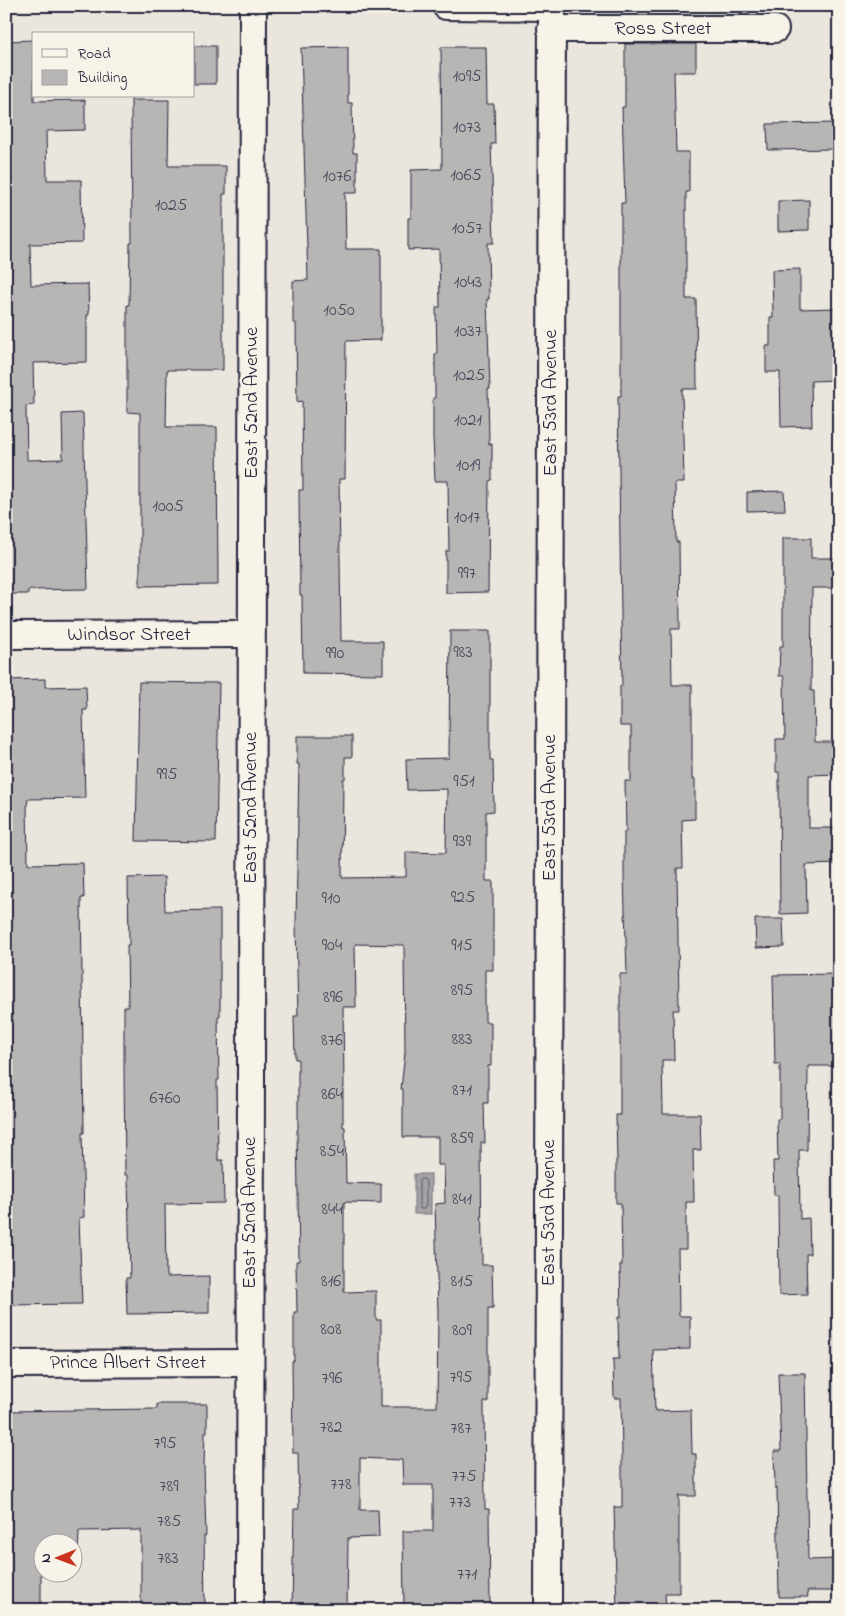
<svg xmlns="http://www.w3.org/2000/svg" width="845" height="1616" font-family="'Indie Flower',sans-serif">
<style>
.built{fill:#dbd8d2}
.water{fill:#a6a3a6;stroke:#716f7b}
.lines{fill:none;stroke-linecap:round;stroke-linejoin:round}
.shore{stroke:#575666;stroke-width:1}
.building{fill:#b8b6b5;stroke:#22223b;fill-rule:evenodd}
.minor-casing{stroke:#22223b;stroke-width:30}
.minor{stroke:#f7f3e8;stroke-width:26}
.labels{text-anchor:middle;dominant-baseline:central;stroke-width:5;stroke-linejoin:round;paint-order:stroke}
.number-label{font-size:18px;fill:#48475a}
.street-label{font-size:20px;fill:#22223b;stroke:#f7f3e8}
</style>
<rect width="100%" height="100%" fill="#eae6de"/>
<filter id="ink" filterUnits="userSpaceOnUse"><feTurbulence type="fractalNoise" baseFrequency=".02" numOctaves="2"/><feDisplacementMap in="SourceGraphic" scale="10" xChannelSelector="R" yChannelSelector="G"/><feConvolveMatrix kernelMatrix="1 2 1 2 8 2 1 2 1" color-interpolation-filters="sRGB"/></filter>
<g filter="url(#ink)">
<!-- built -->
<polygon class="built" points="829,1069 839,1069 839,1546 830,1546"/>
<!-- water -->
<rect class="water" x="414" y="1174" width="17" height="40"/>
<g class="lines">
<!-- shore -->
<polygon class="shore" points="421,1179 424,1179 426,1181 426,1206 424,1209 420,1209 419,1206 419,1181"/>
</g>
<!-- building -->
<g class="building">
<polygon points="34,40 34,101 85,100 85,130 46,131 47,180 81,180 82,243 30,244 31,285 88,284 89,315 87,315 87,362 33,363 34,405 26,406 27,460 63,459 62,414 83,413 88,589 28,590 28,594 6,594 6,41"/>
<polygon points="625,44 696,44 696,72 674,72 676,152 689,152 689,192 686,192 686,299 696,299 697,389 682,389 684,483 675,483 676,542 679,542 680,629 671,629 672,685 692,685 692,780 695,779 695,819 682,820 683,868 677,868 679,1010 673,1010 674,1060 662,1060 663,1114 700,1114 701,1150 693,1150 694,1202 686,1202 686,1249 678,1249 679,1316 690,1316 690,1349 653,1350 655,1411 691,1410 692,1454 696,1454 696,1496 679,1496 679,1593 665,1593 666,1610 617,1610 614,1507 622,1507 622,1455 621,1398 614,1398 613,1359 619,1359 618,1317 621,1317 620,1265 622,1265 621,1203 616,1203 616,1160 617,1160 616,1115 620,1115 620,974 627,974 624,876 624,832 626,832 625,781 631,781 631,726 620,726 620,686 622,686 618,396 621,396 621,203 625,203 622,107 625,107"/>
<rect x="194" y="46" width="22" height="38"/>
<polygon points="348,47 348,103 352,103 353,153 357,153 357,193 345,193 346,249 381,249 381,340 346,341 345,479 339,479 341,641 383,641 383,674 303,673 302,595 300,595 299,490 303,490 302,401 297,402 296,323 293,323 293,281 308,280 301,48"/>
<polygon points="441,47 486,47 487,104 494,104 495,144 491,144 494,243 488,243 489,299 487,299 490,389 488,389 489,444 492,444 492,480 489,481 488,592 446,593 446,551 449,551 448,481 435,481 433,437 433,398 435,398 435,354 437,354 436,307 440,307 439,249 408,250 408,218 411,218 411,170 442,169"/>
<polygon points="131,100 169,100 168,166 226,166 226,194 223,194 223,370 167,370 166,427 217,427 218,585 140,586 140,413 127,412 127,305 129,305 130,243 132,243"/>
<polygon points="839,123 839,149 768,150 767,124"/>
<polygon points="809,200 809,230 778,231 778,201"/>
<polygon points="800,269 800,309 839,308 839,380 811,381 812,426 781,427 780,372 766,372 766,346 770,346 770,317 773,317 772,270"/>
<polygon points="784,491 785,510 747,511 747,492"/>
<polygon points="783,538 811,538 811,558 839,558 839,588 812,588 811,691 814,691 815,742 839,742 839,774 809,775 809,828 839,828 839,864 806,865 807,913 780,914 779,772 776,772 776,739 785,739 784,676 779,676 780,646 783,646"/>
<path d="M450 631H490V760H493L494 811 486 812V881H493V970H485V1022H491V1066H488V1103H484L485 1143H481L482 1265H492L493 1308H488V1402H484L485 1509H489L490 1610H404L403 1531H433V1485H403L402 1460 360 1458V1510H378L379 1537 348 1538 347 1610H292L294 1509H299L298 1453H293L292 1361H294V1312H297L296 1261H299L297 1130H298V1059H295L294 1016H298L296 924 299 764H297V736H352V757H345V779H343L342 878 406 877V852L446 853 447 789 407 790 406 759 449 758ZM355 944 404 945 405 1053 401 1089H403V1137H438V1165H444L445 1203 435 1204 438 1313 437 1407H381V1320H376V1291L344 1292V1202L381 1203V1184L346 1183 345 1127H343V1088H344L343 1007H356Z"/>
<polygon points="45,679 45,687 86,686 87,710 83,710 85,798 28,799 27,805 28,864 83,863 84,898 81,898 84,1133 82,1133 84,1217 79,1218 82,1304 6,1305 6,680"/>
<polygon points="139,682 219,683 216,842 136,841"/>
<polygon points="164,877 165,911 220,910 220,1016 218,1016 219,1080 217,1080 218,1160 223,1160 224,1203 165,1204 166,1277 209,1276 209,1313 127,1314 126,1278 130,1278 128,1175 125,1175 124,1066 124,1007 128,1007 127,945 129,945 128,878"/>
<polygon points="755,919 783,919 784,947 756,948"/>
<polygon points="839,974 839,1066 808,1066 807,1150 799,1150 800,1219 809,1218 810,1254 806,1254 807,1294 779,1295 778,1195 774,1195 773,1161 778,1161 777,1119 780,1119 780,1064 775,1064 773,975"/>
<polygon points="778,1373 805,1373 808,1560 839,1559 839,1591 807,1591 808,1597 779,1597 777,1488 775,1488 774,1451 781,1451"/>
<polygon points="157,1404 207,1404 207,1432 205,1432 204,1465 206,1536 204,1536 205,1608 141,1609 141,1530 79,1531 78,1556 72,1556 72,1544 42,1544 42,1556 41,1556 41,1610 6,1610 6,1411 157,1409"/>
</g>
<g class="lines">
<defs>
<g id="minor">
<polyline points="446,6 552,7"/>
<polyline points="551,29 775,29"/>
<polyline points="6,635 251,634"/>
<polyline points="6,1364 250,1363"/>
<polyline points="250,1610 253,6"/>
<polyline points="548,1610 552,6"/>
</g>
</defs>
<!-- minor casing -->
<use href="#minor" class="minor-casing"/>
<!-- minor -->
<use href="#minor" class="minor"/>
</g>
</g>
<g class="labels">
<!-- number labels -->
<g class="number-label">
<text x="467" y="77">1095</text>
<text x="467" y="128">1073</text>
<text x="466" y="176">1065</text>
<text x="337" y="177">1076</text>
<text x="171" y="206">1025</text>
<text x="467" y="229">1057</text>
<text x="468" y="283">1043</text>
<text x="339" y="311">1050</text>
<text x="468" y="332">1037</text>
<text x="469" y="376">1025</text>
<text x="468" y="421">1021</text>
<text x="468" y="466">1019</text>
<text x="168" y="507">1005</text>
<text x="467" y="518">1017</text>
<text x="467" y="574">997</text>
<text x="463" y="653">983</text>
<text x="335" y="654">990</text>
<text x="167" y="775">995</text>
<text x="464" y="782">951</text>
<text x="462" y="842">939</text>
<text x="463" y="898">925</text>
<text x="331" y="899">910</text>
<text x="332" y="946">904</text>
<text x="462" y="946">915</text>
<text x="462" y="991">895</text>
<text x="333" y="998">896</text>
<text x="462" y="1040">883</text>
<text x="332" y="1041">876</text>
<text x="462" y="1091">871</text>
<text x="332" y="1095">864</text>
<text x="165" y="1099">6760</text>
<text x="462" y="1139">859</text>
<text x="332" y="1152">854</text>
<text x="462" y="1200">841</text>
<text x="332" y="1210">844</text>
<text x="331" y="1282">816</text>
<text x="462" y="1282">815</text>
<text x="331" y="1330">808</text>
<text x="462" y="1331">809</text>
<text x="461" y="1378">795</text>
<text x="332" y="1379">796</text>
<text x="331" y="1428">782</text>
<text x="461" y="1429">787</text>
<text x="165" y="1444">795</text>
<text x="464" y="1477">775</text>
<text x="341" y="1485">778</text>
<text x="169" y="1487">789</text>
<text x="460" y="1503">773</text>
<text x="169" y="1522">785</text>
<text x="168" y="1559">783</text>
<text x="467" y="1575">771</text>
</g>
<!-- street labels -->
<g class="street-label">
<text x="663" y="29">Ross Street</text>
<text transform="translate(252 403) rotate(-90)">East 52nd Avenue</text>
<text transform="translate(551 403) rotate(-90)">East 53rd Avenue</text>
<text x="129" y="635">Windsor Street</text>
<text transform="translate(251 808) rotate(-90)">East 52nd Avenue</text>
<text transform="translate(550 808) rotate(-90)">East 53rd Avenue</text>
<text transform="translate(250 1213) rotate(-90)">East 52nd Avenue</text>
<text transform="translate(549 1213) rotate(-90)">East 53rd Avenue</text>
<text x="128" y="1363">Prince Albert Street</text>
</g>
</g>
<!-- margin -->
<rect width="845" height="1616" fill="none" stroke="#f7f3e8" stroke-width="25"/>
<rect x="12" y="12" width="820" height="1591" fill="none" stroke="#22223b" stroke-width="2" filter="url(#ink)"/>
<!-- legend -->
<rect x="32" y="32" width="162" height="65" fill="#f7f3e8" stroke="#a29fa3"/>
<rect x="42" y="49" width="25" height="8" fill="#f7f3e8" stroke="#a29fa3"/>
<text x="78" y="58" font-size="15" fill="#22223b">Road</text>
<rect x="42" y="70" width="25" height="15" fill="#b8b6b5" stroke="#a29fa3"/>
<text x="78" y="82" font-size="15" fill="#22223b">Building</text>
<!-- north arrow -->
<g transform="translate(58 1558) rotate(269)"><circle r="24" fill="#f7f3e8" stroke="#a29fa3"/>
<path d="M0-4L9 19L0 12L-9 19Z" fill="#c8321e"/>
<text y="-8" font-size="14" font-weight="bold" text-anchor="middle" fill="#22223b">N</text>
</g>
</svg>
